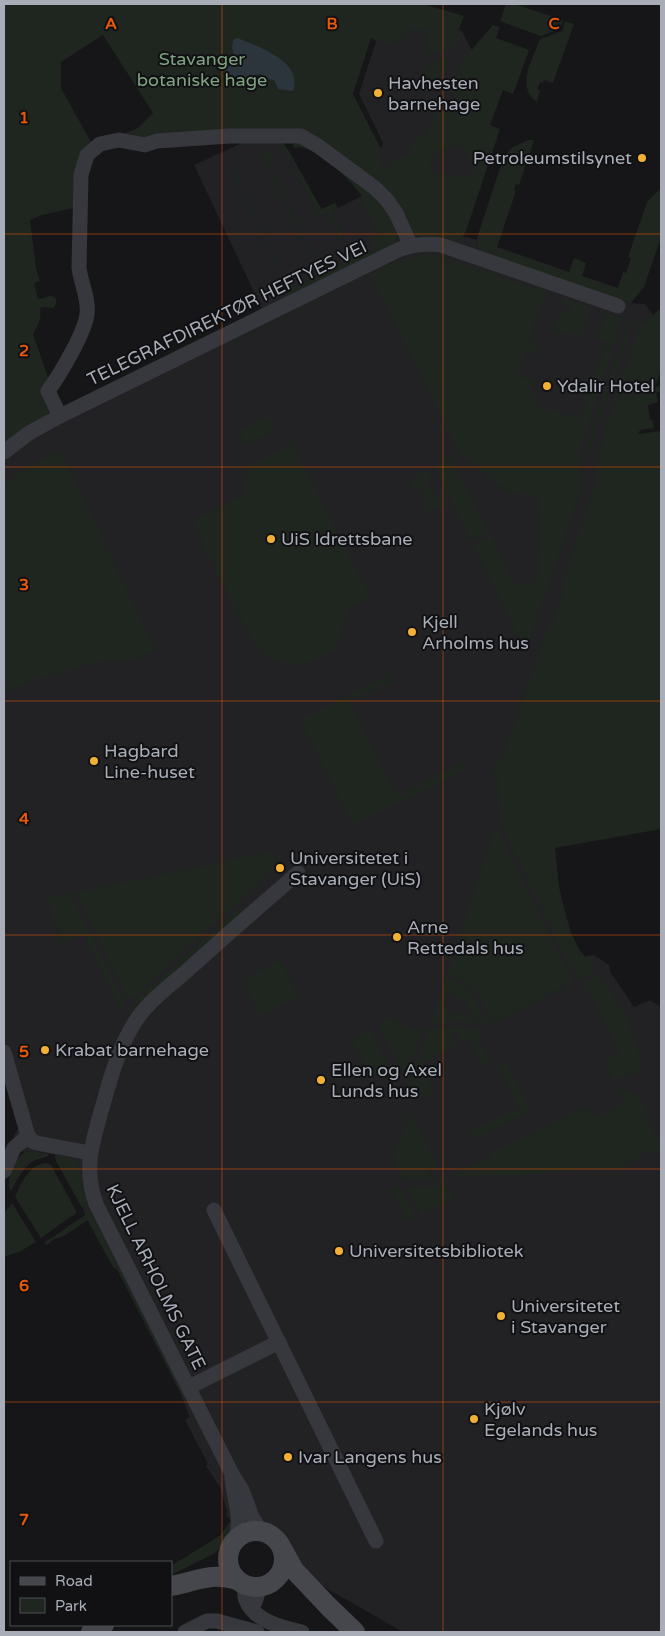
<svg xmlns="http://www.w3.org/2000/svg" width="665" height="1636" font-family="'Varela Round',sans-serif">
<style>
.built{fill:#222225}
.green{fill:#1e261f;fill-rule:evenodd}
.water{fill:#2c353c}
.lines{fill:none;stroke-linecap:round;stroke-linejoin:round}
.street{stroke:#37383d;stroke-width:15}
.secondary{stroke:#45474d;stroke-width:20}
.grid{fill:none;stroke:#e8590c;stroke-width:1;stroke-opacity:0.55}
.poi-dot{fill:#f2b134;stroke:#111113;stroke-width:2}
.labels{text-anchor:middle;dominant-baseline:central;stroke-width:4;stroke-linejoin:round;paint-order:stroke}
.park-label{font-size:18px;fill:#7fa381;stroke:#111113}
.poi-label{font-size:18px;fill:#a8adb8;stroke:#111113;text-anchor:start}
.street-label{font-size:18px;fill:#a8adb8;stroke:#111113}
.grid-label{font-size:16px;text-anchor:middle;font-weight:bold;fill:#e8590c;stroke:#111113;stroke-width:4;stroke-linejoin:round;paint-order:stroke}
</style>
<rect width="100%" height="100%" fill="#161618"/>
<!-- built -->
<g class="built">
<polygon points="387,4 462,31 471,49 479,52 477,170 442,219 375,162 383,143 359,94 376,42 368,27"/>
<polygon points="241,141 266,142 289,151 322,210 335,203 338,208 362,196 394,244 398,237 410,232 459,239 463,236 477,240 477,245 483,253 631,303 645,304 653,315 643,323 598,451 598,477 555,848 559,888 572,937 578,948 585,957 594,955 609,965 611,973 634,1007 650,1000 661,1007 661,1632 403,1632 305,1576 286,1540 275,1529 261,1520 234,1519 230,1520 226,1515 227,1511 220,1487 206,1466 208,1464 185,1420 190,1417 181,1394 117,1269 113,1267 87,1220 83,1208 56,1161 55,1155 32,1151 24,1152 13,1137 18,1129 18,1123 4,1073 4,443 262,309 194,165 240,144"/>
</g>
<!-- green -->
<g class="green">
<path d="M4 4H423L464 16 455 39V47L427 55 430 34 415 27 392 45 371 38 353 94 382 151 379 160 383 167 387 166 394 158 406 155 413 144 429 130 433 116 438 109 460 113 462 112 463 109 451 91C456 65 476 45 493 25L500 27 496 38 529 50 513 94 503 90 490 125 500 129 466 231C463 235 462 238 457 240 450 243 422 239 414 235L311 138 143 141 116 137 138 128 153 113 103 35 61 62V88L93 146 77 207 42 215 30 220 36 268 40 281 34 283 38 299C42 299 47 296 50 296 59 297 57 304 53 308L43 307 40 308C42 319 38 325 33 334L50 383 51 412 4 443ZM459 141 477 170 467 178C455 172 442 178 431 172 430 168 428 164 431 160 435 153 447 146 455 146Z"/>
<polygon points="506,4 514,4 563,20 560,29 541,36 500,21"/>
<path d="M565 21 574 24 553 83 544 80 543 83 540 82 537 89 540 90 537 102C515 86 533 59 540 39L562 31Z"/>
<path d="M448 56 450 63C447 70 442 74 436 80 432 85 430 90 426 95L423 94 422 74 435 60Z"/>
<path d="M241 138C255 138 273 136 285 145L321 209 335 203 337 208 331 212 344 239 341 241 327 213 319 216C313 204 307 192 301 180 288 151 277 135 241 147L239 144Z"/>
<path d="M528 140H534L519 185 516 184 514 190 516 191 497 247 569 272 574 258 586 263 582 276 618 288 623 272 626 273 631 258 628 257 647 202 661 188V237L644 287 631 303 483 253C478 249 477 244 477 238L504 156 513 147Z"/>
<path d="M300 142 320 150 329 156 376 194 384 202 394 218 398 233 396 242 391 246 295 293C282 296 275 285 290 279L295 287 374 250 371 241 379 236 361 197 362 196C351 181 314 141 294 148L293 145 295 143Z"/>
<polygon points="268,152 275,156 268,161 312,255 310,256 261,153"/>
<polygon points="230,162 281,269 279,270 228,163"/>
<path d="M432 254 546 292 529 341 538 345 534 356 525 353 518 375 526 379 527 377 535 380 530 392 538 396 535 404 580 419 592 384 600 388 579 451 580 491 528 644 524 648 473 545 491 536 513 581C520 581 525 590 533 586L537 578 541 527 537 496 514 494 507 491 459 453 370 274C390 264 409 254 432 254Z"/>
<polygon points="564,298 590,307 582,337 553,331 560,311 564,312 564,315 566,313 570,314 572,308 562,304"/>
<path d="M661 308V369L655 387 661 386V391L656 393 658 402 648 405 650 420H652L654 428 640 430 638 434 661 431V829L555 848C558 884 562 927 585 957L594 955 595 957 593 964 595 971 579 979 571 969 500 825 497 778 492 770 506 749 548 625 553 622 564 591 561 585 597 479 598 451 639 329 643 323Z"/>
<polygon points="606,313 614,316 611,325 615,315 623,318 615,344 597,340"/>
<polygon points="632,316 633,322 585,463 587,444 623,337"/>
<polygon points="605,346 613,348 601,384 593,380"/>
<polygon points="269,416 275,431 246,445 239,430"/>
<polygon points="292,443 371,598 349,607 336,650 313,661 297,665 279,662 263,655 252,641 209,557 193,520 243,495 247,466"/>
<polygon points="60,449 156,651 134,660 102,661 38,679 4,693 4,487 13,477"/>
<polygon points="451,458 489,532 471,541 434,467"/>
<polygon points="428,470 432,479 427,482 435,498 441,496 445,504 427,513 423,505 427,503 419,486 414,488 410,479"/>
<polygon points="389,675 392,681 351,701 348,695"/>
<polygon points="346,696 396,796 465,762 467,767 454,776 353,826 302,724 304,717"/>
<path d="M496 826 573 982 492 1023C479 996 476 985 448 972Z"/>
<polygon points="271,852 278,866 131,999 127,998 76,894 76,892"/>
<polygon points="68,894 76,905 126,1005 123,1008 119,1005 82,933 65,942 60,941 48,898"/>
<polygon points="240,907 244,911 136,1009 130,1010 138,999 150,987"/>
<polygon points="281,960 299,997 260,1017 242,980"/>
<polygon points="446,976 465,986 474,994 488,1025 484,1025 468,1011 466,1003 459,997 454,994 449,996 441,993"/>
<path d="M596 976H599C617 999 631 1022 638 1051 639 1055 642 1061 640 1066 635 1074 622 1077 613 1080L606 1066V1060L620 1052 589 990 583 986 582 983Z"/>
<polygon points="440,996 447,998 443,1005 447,1012 458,1016 466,1013 478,1024 458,1022 430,1025"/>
<polygon points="392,1017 394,1020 422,1031 407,1078 378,1024"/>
<polygon points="453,1026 486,1030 478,1036 492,1063 484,1067 470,1039 461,1043 456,1032 451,1035 456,1046 420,1064 416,1067 418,1070 422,1068 432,1089 430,1090 432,1093 417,1099 409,1084 428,1030"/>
<polygon points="370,1029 396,1082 395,1083 368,1073 351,1039"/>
<polygon points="507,1062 531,1110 530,1111 475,1139 469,1131 518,1107 500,1070 496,1071 495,1068"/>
<path d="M620 1089C647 1097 642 1099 650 1122 652 1131 657 1139 661 1148V1151L649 1152 614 1170 578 1169 519 1175 462 1176H455L454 1174 492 1156 491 1153 588 1105 595 1117 624 1103 619 1090Z"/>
<polygon points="410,1111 438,1165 428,1170 432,1177 442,1177 443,1179 404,1181 393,1159"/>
<path d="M32 1151 49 1154 48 1156C43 1158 38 1159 33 1161 22 1168 17 1181 11 1191 5 1184 14 1161 21 1155 24 1152 28 1151 32 1151Z"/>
<path d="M55 1155C61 1156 70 1156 75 1160 82 1165 85 1194 89 1206L83 1208 81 1206 56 1161Z"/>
<path d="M46 1163 51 1165 76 1211V1213L41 1238 15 1197C22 1183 28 1165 46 1163Z"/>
<polygon points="448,1185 454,1198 421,1215 407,1187"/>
<polygon points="392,1188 401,1188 416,1217 408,1220"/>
<polygon points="12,1203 36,1242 21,1251 4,1257 4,1214"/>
<polygon points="91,1211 177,1379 191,1417 189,1418 190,1417 181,1394 117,1269 113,1267 88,1220 62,1237 54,1239 47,1245 44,1243"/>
<polygon points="234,1519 229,1537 215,1553 171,1575 171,1566 221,1535 228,1524"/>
</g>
<!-- water -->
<path class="water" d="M237 38C257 46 304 61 293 91L278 89 274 80 268 79 260 74 256 75C249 88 223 86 225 68L235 60 232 48 233 40Z"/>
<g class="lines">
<!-- street -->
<g class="street">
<path d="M60 416 48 391C59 376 85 333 87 314 89 299 81 283 79 268L81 175 87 155 100 144 119 140 145 145 157 141 229 136H301L318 146 375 188 387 200 396 213 411 246"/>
<path d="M4 452 29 433 60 416 398 250C413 244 425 243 441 245L618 306"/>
<polyline points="4,1052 28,1136 14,1148 4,1171"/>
<polyline points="28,1136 32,1141 37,1143 90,1153"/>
<polyline points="214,1210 376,1541"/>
<polyline points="189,1387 279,1342"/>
<path d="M232 1478C233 1493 240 1512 238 1526 238 1531 236 1537 234 1541"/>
<path d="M261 1531 252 1517 242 1490 232 1474 96 1204C84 1170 91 1148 100 1115 109 1084 117 1050 135 1022 148 1001 171 985 189 969 225 936 261 905 298 873"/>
<path d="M244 1585C245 1589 244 1596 246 1600 254 1621 283 1628 302 1632"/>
<polyline points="251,1607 255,1602 260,1587"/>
<polyline points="185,1632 207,1621 217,1621 257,1632"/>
</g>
<!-- secondary -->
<g class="secondary">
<circle cx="256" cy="1559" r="28"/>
<polyline points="283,1550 294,1570 329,1607 355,1632"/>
<path d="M171 1586C199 1581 208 1572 237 1580"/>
<polyline points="91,1632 104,1625"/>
</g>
</g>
<!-- grid -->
<path class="grid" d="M222 4V1632M443 4V1632M4 234H661M4 467H661M4 701H661M4 935H661M4 1169H661M4 1402H661"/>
<!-- markers -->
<g class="poi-dot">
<circle cx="378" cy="93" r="5"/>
<circle cx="642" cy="158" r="5"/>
<circle cx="547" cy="386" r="5"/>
<circle cx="271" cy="539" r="5"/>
<circle cx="412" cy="632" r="5"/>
<circle cx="94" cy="761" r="5"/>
<circle cx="280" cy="868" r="5"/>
<circle cx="397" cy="937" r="5"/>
<circle cx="45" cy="1050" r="5"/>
<circle cx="321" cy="1080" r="5"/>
<circle cx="339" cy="1251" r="5"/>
<circle cx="501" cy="1316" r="5"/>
<circle cx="474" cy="1419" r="5"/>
<circle cx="288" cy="1457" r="5"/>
</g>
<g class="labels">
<!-- park labels -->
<g class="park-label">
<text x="202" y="59">Stavanger<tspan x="202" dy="21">botaniske hage</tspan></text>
</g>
<!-- poi labels -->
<g class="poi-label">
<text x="388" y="83">Havhesten<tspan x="388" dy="21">barnehage</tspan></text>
<text x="632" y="158" text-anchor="end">Petroleumstilsynet</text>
<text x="557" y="386">Ydalir Hotel</text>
<text x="281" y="539">UiS Idrettsbane</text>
<text x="422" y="622">Kjell<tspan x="422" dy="21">Arholms hus</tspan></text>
<text x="104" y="751">Hagbard<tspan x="104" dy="21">Line-huset</tspan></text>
<text x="290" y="858">Universitetet i<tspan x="290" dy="21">Stavanger (UiS)</tspan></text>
<text x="407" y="927">Arne<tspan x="407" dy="21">Rettedals hus</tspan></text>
<text x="55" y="1050">Krabat barnehage</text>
<text x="331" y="1070">Ellen og Axel<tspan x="331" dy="21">Lunds hus</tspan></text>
<text x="349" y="1251">Universitetsbibliotek</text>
<text x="511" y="1306">Universitetet<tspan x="511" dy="21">i Stavanger</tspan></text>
<text x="484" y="1409">Kjølv<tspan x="484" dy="21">Egelands hus</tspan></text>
<text x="298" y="1457">Ivar Langens hus</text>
</g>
<!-- street labels -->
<g class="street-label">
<text transform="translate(227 313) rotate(-26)">TELEGRAFDIREKTØR HEFTYES VEI</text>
<text transform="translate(156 1277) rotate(64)">KJELL ARHOLMS GATE</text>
</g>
</g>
<g class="grid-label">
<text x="111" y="29">A</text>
<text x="332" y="29">B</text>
<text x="554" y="29">C</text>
<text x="24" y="123">1</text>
<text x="24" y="356">2</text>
<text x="24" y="590">3</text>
<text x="24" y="824">4</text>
<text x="24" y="1057">5</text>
<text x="24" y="1291">6</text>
<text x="24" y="1525">7</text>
</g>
<!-- border -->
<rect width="665" height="1636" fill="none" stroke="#a8adb8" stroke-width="10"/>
<!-- legend -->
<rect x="10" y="1561" width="162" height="65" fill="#111113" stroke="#4d4f55"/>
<rect x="20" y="1577" width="25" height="8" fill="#45474d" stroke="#4d4f55"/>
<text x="55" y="1586" font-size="15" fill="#a8adb8">Road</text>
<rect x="20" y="1598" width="25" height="15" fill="#1e261f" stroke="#4d4f55"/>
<text x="55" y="1611" font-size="15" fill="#a8adb8">Park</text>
</svg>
